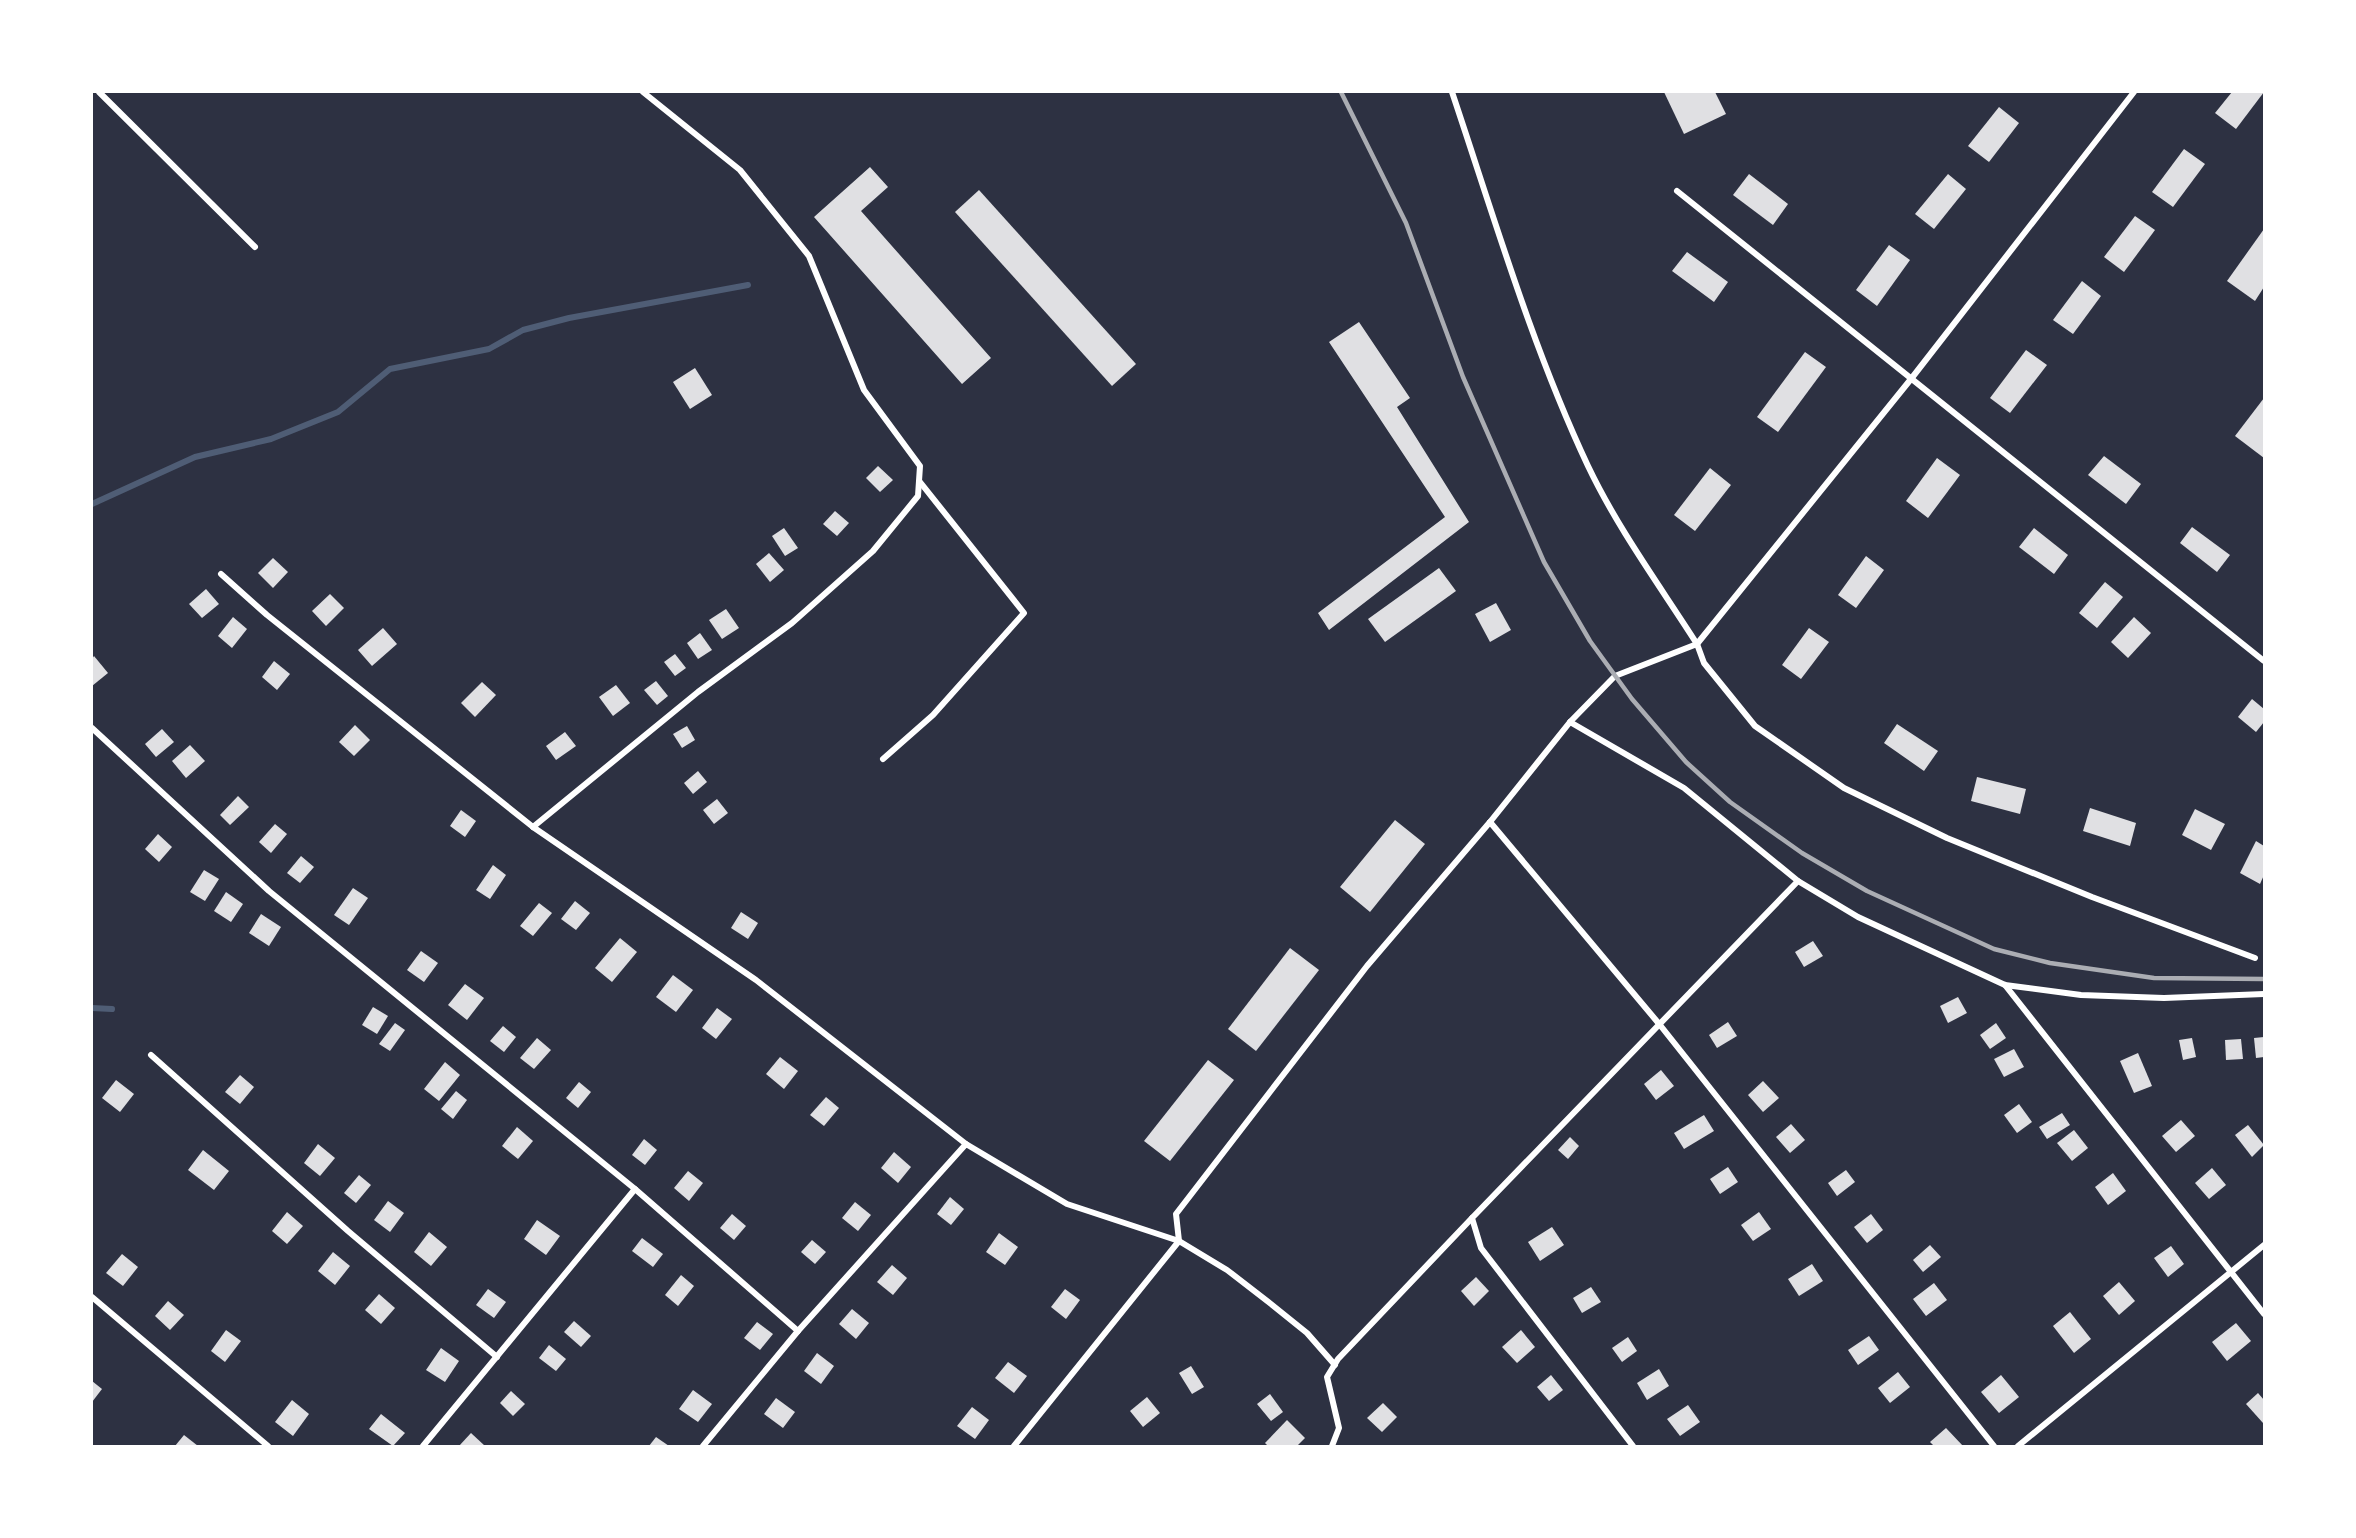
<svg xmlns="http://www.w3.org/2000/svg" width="2356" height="1538" font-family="'Source Sans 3',sans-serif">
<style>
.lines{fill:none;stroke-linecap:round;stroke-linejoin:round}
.stream{stroke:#4f5d75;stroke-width:6}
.building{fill:#e0e0e3}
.minor{stroke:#fff;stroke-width:6}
.rail{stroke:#abadb3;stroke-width:4.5}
</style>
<rect width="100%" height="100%" fill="#2d3142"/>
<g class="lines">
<!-- stream -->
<g class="stream">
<polyline points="92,504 195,457 271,439 338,412 390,369 489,349 523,330 569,318 748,285"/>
<polyline points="92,1008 112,1009"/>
</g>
</g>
<!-- building -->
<g class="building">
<polygon points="1664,92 1715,92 1726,114 1684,134"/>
<polygon points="2232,92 2264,92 2236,129 2215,113"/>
<polygon points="1999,107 2019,123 1989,162 1968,146"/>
<polygon points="2184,149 2205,164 2173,207 2152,192"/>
<polygon points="870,167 888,187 861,211 991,358 962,384 814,217"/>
<polygon points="1749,174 1788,204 1773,225 1733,195"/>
<polygon points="1948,174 1966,189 1934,229 1915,214"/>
<polygon points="979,190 1136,364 1112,386 955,212"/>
<polygon points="2135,216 2155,230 2124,272 2104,257"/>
<polygon points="2264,229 2264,287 2255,301 2227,281"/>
<polygon points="1889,245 1910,260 1877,306 1856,290"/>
<polygon points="1687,252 1728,282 1714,302 1672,271"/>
<polygon points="2082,281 2101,296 2073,334 2053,320"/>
<polygon points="1359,322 1410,398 1397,407 1469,522 1329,630 1318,613 1445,517 1329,342"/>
<polygon points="2026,350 2047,365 2010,413 1990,398"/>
<polygon points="1805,352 1826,367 1778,432 1757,417"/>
<polygon points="695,368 712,395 690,409 673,382"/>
<polygon points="2264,398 2264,458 2235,436"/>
<polygon points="2104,456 2141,484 2126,504 2088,475"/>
<polygon points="1937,458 1960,475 1928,518 1906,501"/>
<polygon points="878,466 893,480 880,492 866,478"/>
<polygon points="1710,468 1731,485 1695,531 1674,515"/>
<polygon points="835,511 849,523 837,536 823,524"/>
<polygon points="2192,527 2230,555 2217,572 2180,543"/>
<polygon points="784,528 798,548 785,556 772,536"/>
<polygon points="2034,528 2068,555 2054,574 2019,547"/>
<polygon points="769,553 784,570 770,582 756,564"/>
<polygon points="1866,556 1884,570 1856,608 1838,595"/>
<polygon points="273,558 288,572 273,588 258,573"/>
<polygon points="1439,568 1456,591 1385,642 1368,619"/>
<polygon points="2105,582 2123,597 2097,628 2079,613"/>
<polygon points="206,589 219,604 202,618 189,604"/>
<polygon points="330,594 344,608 326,626 312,611"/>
<polygon points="1496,603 1511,630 1490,642 1475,614"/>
<polygon points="726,609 739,628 722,639 709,620"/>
<polygon points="233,617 247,629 232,648 218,636"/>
<polygon points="2134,617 2151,633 2128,658 2111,642"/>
<polygon points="383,628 397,644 372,666 358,650"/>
<polygon points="1809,628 1829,642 1801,679 1782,665"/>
<polygon points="700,633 712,650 698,659 687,643"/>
<polygon points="675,654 686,668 675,676 664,662"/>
<polygon points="94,656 108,673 92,686 92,659"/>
<polygon points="274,661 290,674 277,690 262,677"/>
<polygon points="656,681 668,696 657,705 644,690"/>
<polygon points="482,682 496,695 475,717 461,703"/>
<polygon points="616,685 630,703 613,716 599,697"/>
<polygon points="2252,699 2264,709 2264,722 2256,732 2238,717"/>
<polygon points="1897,724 1938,751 1924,771 1884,743"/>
<polygon points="355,725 370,740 354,756 339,742"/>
<polygon points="687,726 695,740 682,748 673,734"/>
<polygon points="162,729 174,742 156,757 145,744"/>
<polygon points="565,732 576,746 556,760 546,746"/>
<polygon points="190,745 205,761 186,778 172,761"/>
<polygon points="698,771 707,782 693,794 684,783"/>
<polygon points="1977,777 2026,789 2020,814 1971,801"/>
<polygon points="238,796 249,807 230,825 220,815"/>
<polygon points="717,799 728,813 714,824 703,810"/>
<polygon points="2090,808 2136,823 2130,846 2083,831"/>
<polygon points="2195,809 2225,824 2211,850 2182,835"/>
<polygon points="461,810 476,821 465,837 450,826"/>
<polygon points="1395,820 1425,844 1370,912 1340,887"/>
<polygon points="275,824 287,834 271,853 259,842"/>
<polygon points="158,834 172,847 159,862 145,849"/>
<polygon points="2256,841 2264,846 2264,875 2260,884 2240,873"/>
<polygon points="301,856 314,867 300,883 287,873"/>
<polygon points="493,865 506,875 490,899 476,890"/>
<polygon points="204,870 219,879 205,901 190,892"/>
<polygon points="353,888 368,898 349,925 334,915"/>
<polygon points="226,892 243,904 231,922 214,911"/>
<polygon points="575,901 590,913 576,930 561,919"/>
<polygon points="539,903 552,913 533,936 520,926"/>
<polygon points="741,912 758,923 748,939 731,928"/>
<polygon points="261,914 281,927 269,946 249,933"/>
<polygon points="620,938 637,952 612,982 595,968"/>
<polygon points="1813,941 1823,956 1804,967 1795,952"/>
<polygon points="1290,948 1319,970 1256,1051 1228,1029"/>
<polygon points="421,951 438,963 424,982 407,970"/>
<polygon points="673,975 693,990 676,1012 656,997"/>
<polygon points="465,984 484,998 467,1020 448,1005"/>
<polygon points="1958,997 1967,1013 1948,1023 1940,1006"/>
<polygon points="373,1007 388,1016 377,1034 362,1025"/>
<polygon points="717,1008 732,1019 716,1039 702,1028"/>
<polygon points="1728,1022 1737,1036 1717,1048 1709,1035"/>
<polygon points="395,1023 405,1030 390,1051 379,1044"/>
<polygon points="1996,1023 2006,1038 1990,1049 1980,1035"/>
<polygon points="503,1026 516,1037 504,1052 490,1041"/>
<polygon points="2264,1037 2264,1057 2256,1058 2254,1038"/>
<polygon points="537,1038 551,1050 534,1069 520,1058"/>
<polygon points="2192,1038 2196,1057 2183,1060 2179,1040"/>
<polygon points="2241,1039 2243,1059 2226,1060 2225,1040"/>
<polygon points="2014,1049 2024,1067 2004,1077 1994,1059"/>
<polygon points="2138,1053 2152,1086 2134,1093 2120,1061"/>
<polygon points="780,1057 798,1071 784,1089 766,1074"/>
<polygon points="1208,1060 1234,1080 1170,1161 1144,1141"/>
<polygon points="445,1062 460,1075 439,1101 424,1089"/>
<polygon points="1661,1070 1674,1086 1656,1100 1644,1084"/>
<polygon points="240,1075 254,1087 240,1104 225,1092"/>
<polygon points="116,1080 134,1094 120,1112 102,1098"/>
<polygon points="1763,1081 1779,1098 1763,1112 1748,1095"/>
<polygon points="579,1082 591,1092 578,1108 566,1098"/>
<polygon points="456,1091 467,1100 453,1119 441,1109"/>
<polygon points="826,1097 839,1108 824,1126 810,1115"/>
<polygon points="2019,1104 2032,1122 2017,1133 2004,1115"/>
<polygon points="2062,1113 2070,1125 2047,1139 2039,1127"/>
<polygon points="1704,1115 1714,1131 1684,1149 1674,1133"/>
<polygon points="2181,1120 2195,1136 2176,1152 2162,1136"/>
<polygon points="1791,1124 1805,1140 1790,1153 1776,1137"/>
<polygon points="2248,1125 2264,1145 2252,1157 2235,1135"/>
<polygon points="517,1127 533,1141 518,1159 502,1146"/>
<polygon points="2074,1130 2088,1148 2072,1161 2057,1143"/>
<polygon points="1570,1137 1579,1146 1568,1159 1558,1150"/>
<polygon points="644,1139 657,1150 645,1165 632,1155"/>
<polygon points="318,1144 335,1158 320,1176 304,1163"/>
<polygon points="203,1150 229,1171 214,1190 188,1170"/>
<polygon points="894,1152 911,1167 898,1183 881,1168"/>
<polygon points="1728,1167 1738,1182 1720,1194 1710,1179"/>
<polygon points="2212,1168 2226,1185 2209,1199 2195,1183"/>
<polygon points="1846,1170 1855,1182 1837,1196 1828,1183"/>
<polygon points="688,1171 703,1183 689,1201 674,1188"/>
<polygon points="2113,1173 2126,1191 2108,1205 2095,1187"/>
<polygon points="359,1175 371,1185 356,1203 344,1193"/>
<polygon points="950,1197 964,1209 951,1225 937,1214"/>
<polygon points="388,1201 404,1213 390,1232 374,1220"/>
<polygon points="855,1202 871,1215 858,1231 842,1218"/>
<polygon points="287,1212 303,1226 287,1244 272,1231"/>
<polygon points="1759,1212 1771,1229 1753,1241 1741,1225"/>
<polygon points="732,1214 746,1226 734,1240 720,1228"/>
<polygon points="1871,1214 1883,1230 1867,1243 1854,1227"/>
<polygon points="537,1220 560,1236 546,1255 524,1239"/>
<polygon points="1552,1227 1564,1245 1540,1261 1528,1242"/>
<polygon points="429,1232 447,1247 431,1266 414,1252"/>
<polygon points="999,1233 1018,1247 1005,1265 986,1252"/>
<polygon points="642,1238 663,1254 653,1267 632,1251"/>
<polygon points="812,1240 826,1252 815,1264 801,1252"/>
<polygon points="1930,1245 1941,1257 1923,1272 1913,1260"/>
<polygon points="2171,1246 2184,1264 2168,1277 2154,1258"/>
<polygon points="333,1252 350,1266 335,1285 318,1271"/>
<polygon points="122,1254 138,1267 123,1286 106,1273"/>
<polygon points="1812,1264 1823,1281 1799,1296 1788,1279"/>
<polygon points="892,1265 907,1278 893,1295 877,1282"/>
<polygon points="681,1275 694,1286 678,1306 665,1295"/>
<polygon points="1476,1277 1489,1291 1474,1306 1461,1291"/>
<polygon points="2119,1282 2135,1301 2119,1315 2103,1296"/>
<polygon points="1934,1283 1947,1300 1926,1316 1913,1299"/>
<polygon points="1591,1287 1601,1302 1582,1313 1573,1298"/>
<polygon points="488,1289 506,1302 494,1318 476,1305"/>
<polygon points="1065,1289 1080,1300 1066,1319 1051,1307"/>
<polygon points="379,1294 395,1308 381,1324 365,1310"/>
<polygon points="168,1301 184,1315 170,1330 155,1316"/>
<polygon points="852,1309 869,1323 856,1339 839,1324"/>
<polygon points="2070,1312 2091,1339 2074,1353 2053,1326"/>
<polygon points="574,1321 591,1336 581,1347 564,1332"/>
<polygon points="757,1322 773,1334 760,1350 744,1338"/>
<polygon points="2236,1323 2251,1341 2227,1361 2212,1342"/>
<polygon points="226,1330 241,1341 225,1362 211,1351"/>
<polygon points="1521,1330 1535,1347 1517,1363 1502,1347"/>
<polygon points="1869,1336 1879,1350 1858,1365 1848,1350"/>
<polygon points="1628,1337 1637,1351 1622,1362 1612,1348"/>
<polygon points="549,1345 566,1359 556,1371 539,1358"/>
<polygon points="441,1348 459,1361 445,1382 426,1370"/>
<polygon points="817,1353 834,1366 821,1384 804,1371"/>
<polygon points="1008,1362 1027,1376 1014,1393 995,1378"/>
<polygon points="1191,1366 1204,1387 1192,1394 1179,1373"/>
<polygon points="1659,1369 1669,1386 1647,1400 1637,1383"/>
<polygon points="1898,1372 1910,1387 1890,1403 1878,1388"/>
<polygon points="1551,1375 1563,1390 1549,1401 1537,1387"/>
<polygon points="2001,1375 2019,1397 1999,1413 1981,1392"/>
<polygon points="92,1381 102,1389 92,1402"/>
<polygon points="693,1390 712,1404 698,1422 679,1409"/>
<polygon points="511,1391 525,1404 513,1416 500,1403"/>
<polygon points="2258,1393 2264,1400 2263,1423 2246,1404"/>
<polygon points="1270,1394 1283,1412 1271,1421 1257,1404"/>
<polygon points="1147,1397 1160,1413 1143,1427 1130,1411"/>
<polygon points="776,1398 795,1412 783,1428 764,1414"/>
<polygon points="292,1400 309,1414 293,1436 275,1422"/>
<polygon points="1383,1403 1397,1417 1382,1432 1367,1418"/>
<polygon points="1688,1405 1700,1422 1680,1436 1667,1419"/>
<polygon points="972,1407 989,1420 975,1439 957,1426"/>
<polygon points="381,1414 405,1433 393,1446 369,1429"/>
<polygon points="1287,1420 1305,1438 1297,1446 1268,1446 1265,1443"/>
<polygon points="1946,1428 1963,1446 1934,1446 1930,1442"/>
<polygon points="471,1433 485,1446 459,1446"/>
<polygon points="184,1435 198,1446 175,1446"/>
<polygon points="656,1437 669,1446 649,1446"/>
</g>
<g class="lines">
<!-- minor -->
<g class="minor">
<polyline points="99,92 255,247"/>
<path d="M1452 92C1494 217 1532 347 1588 466 1618 529 1660 586 1697 644L1704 663 1755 726 1844 788 1947 838 2092 897 2255 958"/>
<polyline points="1677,191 2264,661"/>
<polyline points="221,574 267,615 533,827 756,980 966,1144"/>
<polyline points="1570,722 1684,788 1798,881"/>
<polyline points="92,728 269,891 635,1189 798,1331"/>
<polyline points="883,759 933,715 1024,613 920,482"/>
<polyline points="1490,822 1660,1025 1994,1446"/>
<polyline points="533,827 698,692 792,623 873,551 918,496 920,466 864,390 809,256 740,170 643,92"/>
<polyline points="2005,985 2264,1314"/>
<polyline points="151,1055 348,1231 497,1357"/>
<polyline points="92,1297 268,1446"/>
<polyline points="423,1446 635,1189"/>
<polyline points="703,1446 798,1331 966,1144 1067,1204 1179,1241 1227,1270 1271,1304 1307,1333 1335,1365"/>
<polyline points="1014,1446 1179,1241 1176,1214 1367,966 1490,822 1570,722 1615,676 1697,644 1911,379 2134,92"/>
<polyline points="1332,1446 1339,1428 1327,1377 1338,1359 1472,1218"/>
<polyline points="1633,1446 1481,1248 1472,1218 1798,881 1858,917 2005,985 2081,995 2164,998 2264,994"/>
<polyline points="2018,1446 2264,1245"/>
</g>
<!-- rail -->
<polyline class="rail" points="1341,92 1406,223 1463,377 1544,562 1590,641 1632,699 1686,762 1730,802 1802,853 1867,891 1994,949 2050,963 2154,978 2264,979"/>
</g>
<!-- border -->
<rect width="2356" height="1538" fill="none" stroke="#ffffff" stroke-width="186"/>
</svg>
